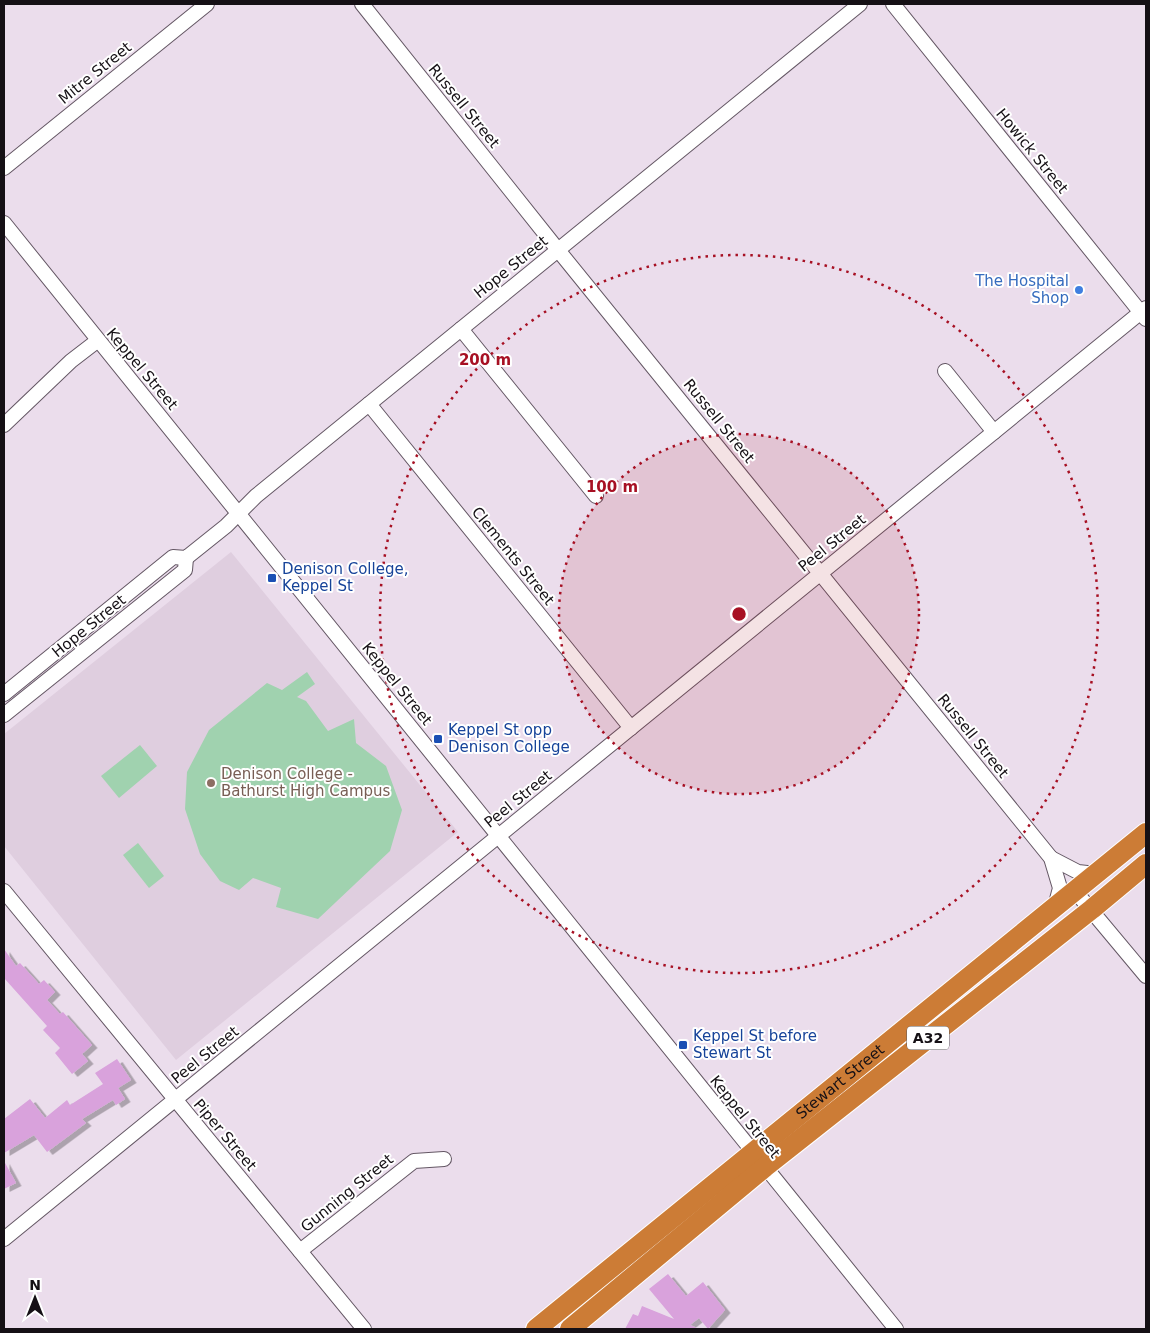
<svg xmlns="http://www.w3.org/2000/svg" width="1150" height="1333" font-family="'DejaVu Sans',sans-serif">
<style>
.education{fill:#dfcedf}
.green{fill:#a0d2af}
.building{fill:#d9a2dc;filter:url(#shadow)}
.lines{fill:none;stroke-linecap:round;stroke-linejoin:round}
.minor-casing{stroke:#645764;stroke-width:16}
.highway-casing{stroke:#fff;stroke-width:22}
.minor{stroke:#fff;stroke-width:14}
.highway{stroke:#cc7c36;stroke-width:20}
.ring{fill:none;stroke:#a71023;stroke-width:2.5;stroke-dasharray:2.5 5}
.shop-dot{fill:#3f7fe0;stroke:#fff;stroke-width:2}
.transit-dot{fill:#1a4fb4;stroke:#fff;stroke-width:2}
.education-dot{fill:#8d6e63;stroke:#fff;stroke-width:2}
.labels{text-anchor:middle;dominant-baseline:central;stroke-width:4;stroke-linejoin:round;paint-order:stroke}
.shield{fill:#fff;stroke:#5b585b;stroke-width:1}
.shield-label{font-size:14px;font-weight:bold;fill:#151015}
.street-label{font-size:15px;fill:#151015;stroke:#fff}
.shop-label{font-size:15px;fill:#366cbe;stroke:#fff;text-anchor:end}
.transit-label{font-size:15px;fill:#164399;stroke:#fff;text-anchor:start}
.education-label{font-size:15px;fill:#785e54;stroke:#fff;text-anchor:start}
.centre{fill:#a71023;stroke:#fff;stroke-width:2.5}
.ring-label{font-size:15px;text-anchor:middle;font-weight:bold;fill:#a71023;stroke:#fff;stroke-width:4;stroke-linejoin:round;paint-order:stroke}
</style>
<defs>
<filter id="shadow"><feDropShadow dx="5.5" dy="3" stdDeviation="0" flood-color="#0004"/></filter>
</defs>
<rect width="100%" height="100%" fill="#ebddec"/>
<!-- education -->
<polygon class="education" points="231,552 458,832 176,1060 4,846 4,734"/>
<!-- green -->
<g class="green">
<polygon points="307,672 315,684 297,697 306,701 328,731 354,719 356,743 386,766 402,810 390,851 318,919 276,907 281,888 253,878 239,890 220,881 200,854 185,809 187,772 209,730 267,683 282,690"/>
<polygon points="140,745 157,766 119,798 101,776"/>
<polygon points="138,843 164,876 149,888 123,855"/>
</g>
<!-- building -->
<g class="building">
<polygon points="4,949 16,966 20,963 39,984 44,980 55,992 47,1000 60,1014 63,1012 92,1045 82,1054 88,1061 72,1074 55,1053 60,1048 43,1030 47,1026 4,978"/>
<polygon points="117,1059 131,1080 118,1088 125,1099 116,1105 113,1100 82,1119 86,1123 47,1152 34,1135 4,1153 4,1119 30,1099 45,1118 67,1100 70,1105 103,1084 95,1073"/>
<polygon points="4,1161 16,1183 4,1189"/>
<polygon points="668,1274 686,1296 703,1282 725,1310 708,1329 699,1318 690,1325 699,1329 625,1329 633,1314 638,1316 642,1306 674,1319 649,1289"/>
</g>
<g class="lines">
<defs>
<g id="minor">
<polyline points="362,4 558,250 1051,858 1060,888 1055,907"/>
<polyline points="893,4 1146,319"/>
<polyline points="4,168 207,4"/>
<polyline points="4,223 896,1329"/>
<polyline points="461,329 596,496"/>
<polyline points="945,371 994,432"/>
<polyline points="369,404 631,728"/>
<polyline points="4,425 71,361 97,341"/>
<polyline points="4,694 173,557 186,558 226,526 256,496 860,4"/>
<polyline points="4,715 185,570 186,558"/>
<polyline points="1051,858 1078,872 1096,874"/>
<polyline points="4,891 364,1329"/>
<polyline points="1075,891 1146,976"/>
<polyline points="4,1239 1146,308"/>
<polyline points="300,1251 414,1161 444,1159"/>
</g>
<g id="highway">
<path id="s1" d="M536 1329 1146 833"/>
<polyline points="570,1329 765,1167 1092,909 1146,864"/>
</g>
</defs>
<!-- minor casing -->
<use href="#minor" class="minor-casing"/>
<!-- highway casing -->
<use href="#highway" class="highway-casing"/>
<!-- minor -->
<use href="#minor" class="minor"/>
<!-- highway -->
<use href="#highway" class="highway"/>
</g>
<!-- distance rings -->
<circle cx="739" cy="614" r="180" fill="#a71023" fill-opacity=".12"/>
<g class="ring">
<circle cx="739" cy="614" r="180"/>
<circle cx="739" cy="614" r="359"/>
</g>
<!-- markers -->
<circle class="shop-dot" cx="1079" cy="290" r="5"/>
<g class="transit-dot">
<rect x="267" y="573" width="10" height="10" rx="2.5"/>
<rect x="433" y="734" width="10" height="10" rx="2.5"/>
<rect x="678" y="1040" width="10" height="10" rx="2.5"/>
</g>
<circle class="education-dot" cx="211" cy="783" r="5"/>
<g class="labels">
<!-- shield labels -->
<rect class="shield" x="907" y="1026.5" width="42" height="23" rx="4"/>
<g class="shield-label">
<text x="928" y="1038">A32</text>
</g>
<!-- street labels -->
<g class="street-label">
<text transform="translate(95 73) rotate(-39)">Mitre Street</text>
<text transform="translate(464 106) rotate(51)">Russell Street</text>
<text transform="translate(1032 151) rotate(51)">Howick Street</text>
<text transform="translate(511 267) rotate(-39)">Hope Street</text>
<text transform="translate(142 369) rotate(50)">Keppel Street</text>
<text transform="translate(719 421) rotate(51)">Russell Street</text>
<text transform="translate(832 543) rotate(-39)">Peel Street</text>
<text transform="translate(513 556) rotate(51)">Clements Street</text>
<text transform="translate(89 626) rotate(-39)">Hope Street</text>
<text transform="translate(397 684) rotate(51)">Keppel Street</text>
<text transform="translate(973 736) rotate(51)">Russell Street</text>
<text transform="translate(518 799) rotate(-39)">Peel Street</text>
<text transform="translate(205 1055) rotate(-39)">Peel Street</text>
<text stroke="none"><textPath href="#s1" startOffset="392">Stewart Street</textPath></text>
<text transform="translate(745 1117) rotate(51)">Keppel Street</text>
<text transform="translate(225 1135) rotate(50)">Piper Street</text>
<text transform="translate(347 1193) rotate(-39)">Gunning Street</text>
</g>
<!-- shop labels -->
<g class="shop-label">
<text x="1069" y="281">The Hospital<tspan x="1069" dy="17">Shop</tspan></text>
</g>
<!-- transit labels -->
<g class="transit-label">
<text x="282" y="569">Denison College,<tspan x="282" dy="17">Keppel St</tspan></text>
<text x="448" y="730">Keppel St opp<tspan x="448" dy="17">Denison College</tspan></text>
<text x="693" y="1036">Keppel St before<tspan x="693" dy="17">Stewart St</tspan></text>
</g>
<!-- education labels -->
<g class="education-label">
<text x="221" y="774">Denison College -<tspan x="221" dy="17">Bathurst High Campus</tspan></text>
</g>
</g>
<circle cx="739" cy="614" r="8" class="centre"/>
<g class="ring-label">
<text x="485" y="365">200 m</text>
<text x="612" y="492">100 m</text>
</g>
<!-- border -->
<rect width="1150" height="1333" fill="none" stroke="#151015" stroke-width="10"/>
<!-- north arrow -->
<g transform="translate(35 1298)" stroke="#ffffff" stroke-width="4" paint-order="stroke">
<path d="M0-4L9 19L0 12L-9 19Z" fill="#151015"/>
<text y="-8" font-size="14" font-weight="bold" text-anchor="middle" fill="#151015">N</text>
</g>
</svg>
